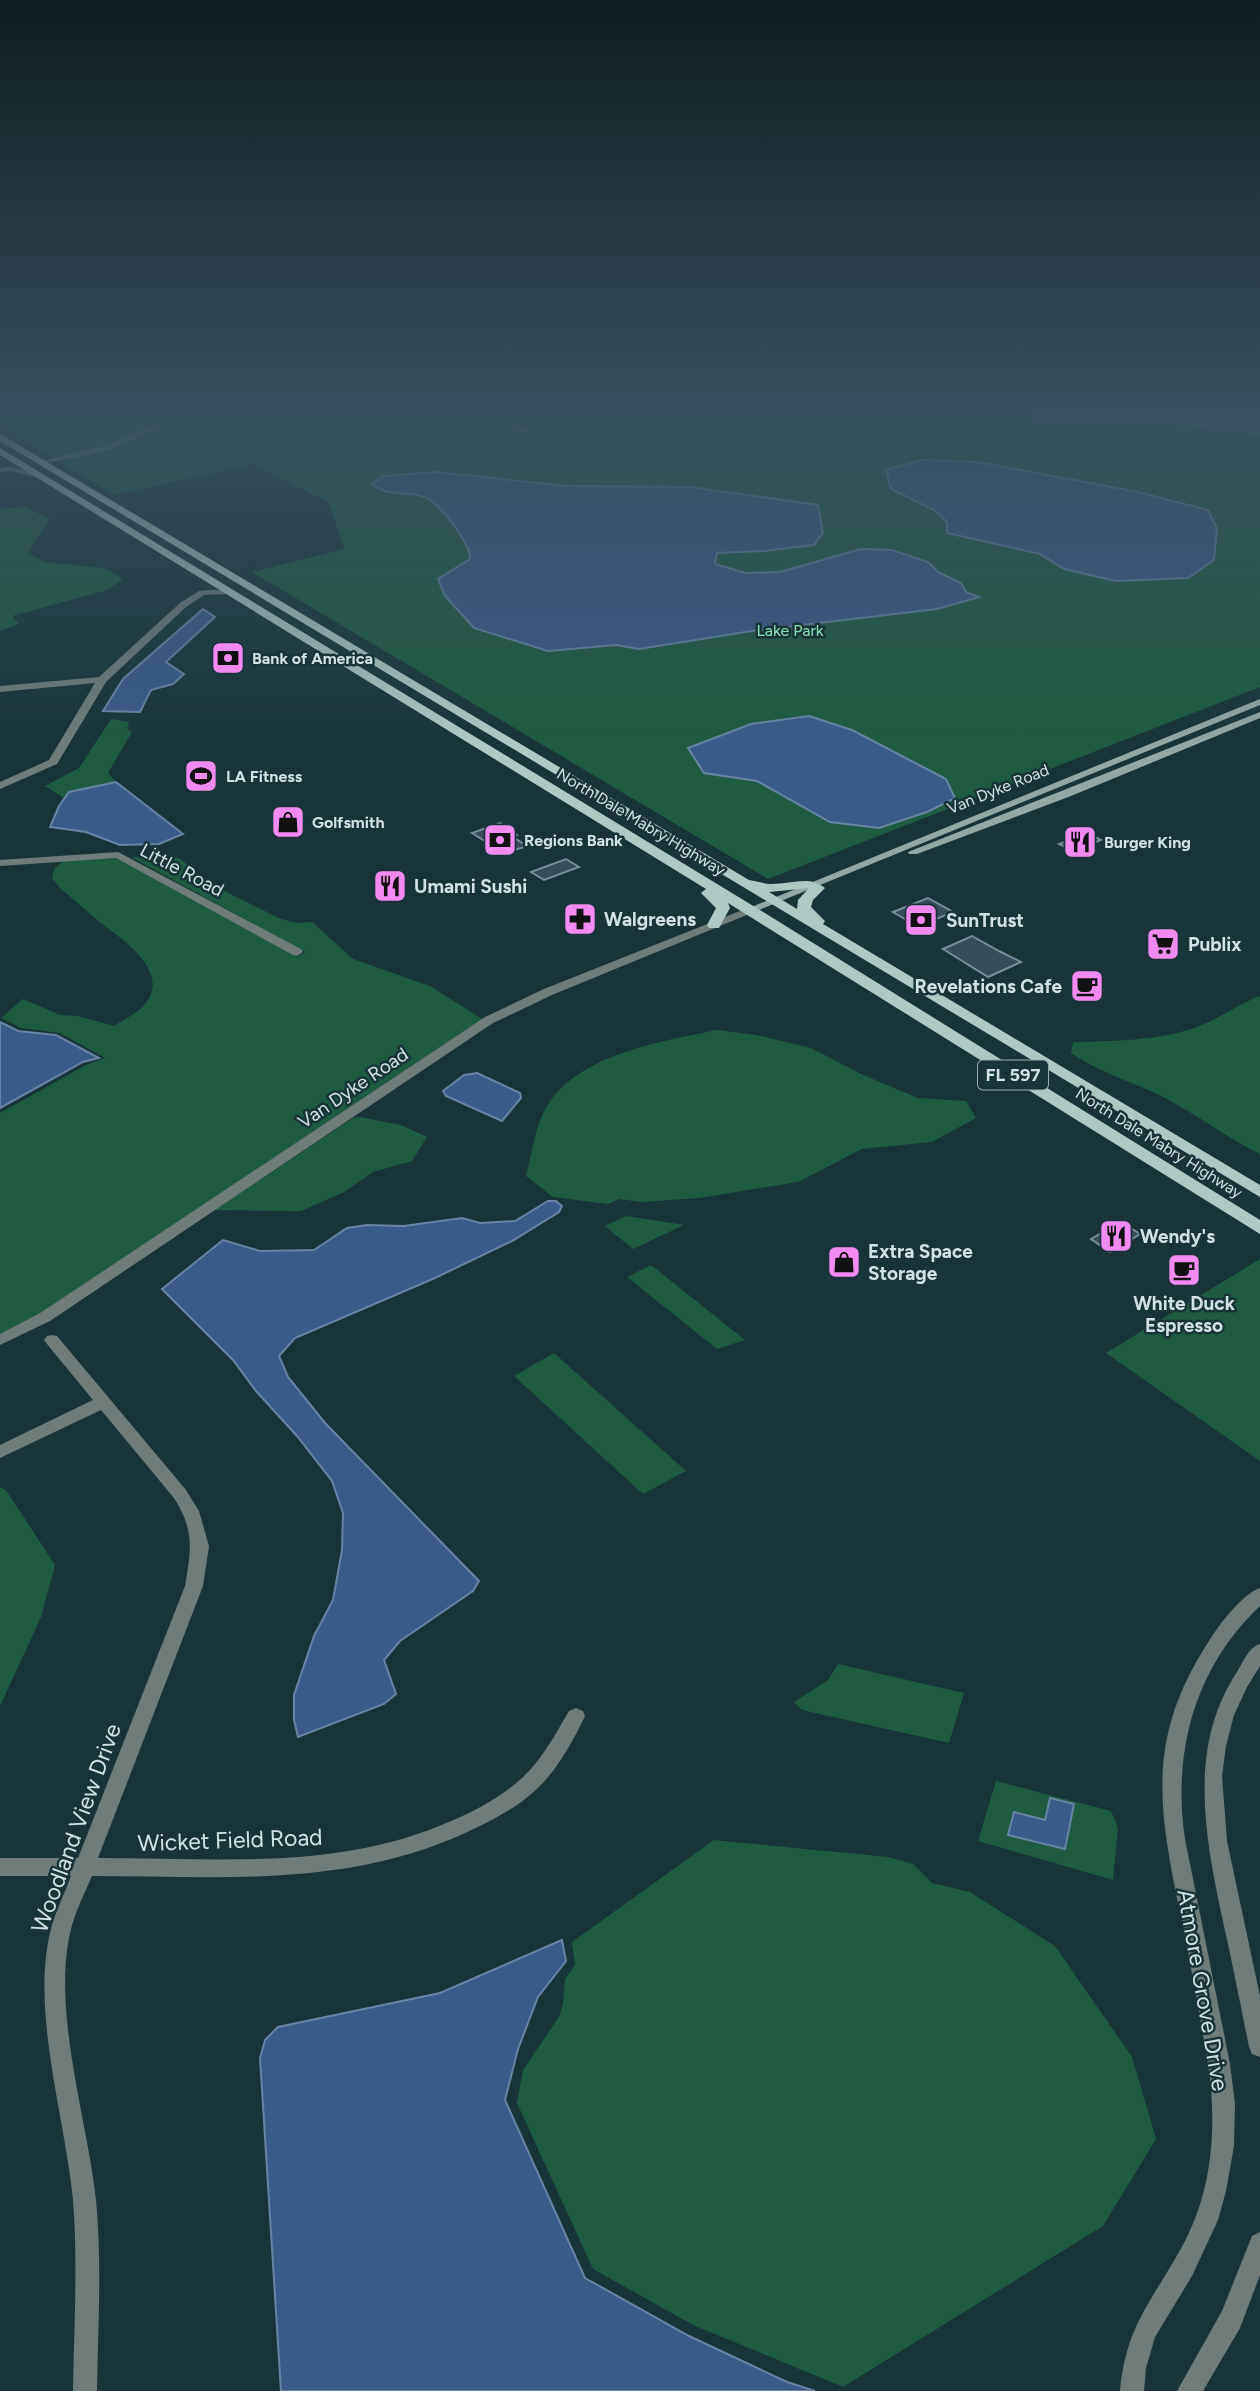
<svg xmlns="http://www.w3.org/2000/svg" width="1260" height="2391" font-family="Figtree,sans-serif">
<style>
.green{fill:#1f5b40}
.water{fill:#3a5b87;stroke:#6883a3;stroke-width:2}
.building{fill:#374d59;stroke:#758d9a;stroke-width:2}
.lines{fill:none;stroke-linecap:round;stroke-linejoin:round}
.minor{fill:#6f7c7a;fill-rule:evenodd}
.tertiary{fill:#6f7c7a;fill-rule:evenodd}
.secondary{fill:#93a7a4;fill-rule:evenodd}
.primary{fill:#aec9c4;fill-rule:evenodd}
.labels{text-anchor:middle;dominant-baseline:central;stroke-width:5;stroke-linejoin:round;paint-order:stroke}
.far-park-label{font-size:16px;fill:#84e1b2;stroke:#193439}
.far-poi-label{font-size:16px;font-weight:bold;fill:#d2e1e4;stroke:#193439;text-anchor:start}
.far-street-label{font-size:16px;fill:#d2e1e4;stroke:#193439}
.shield{fill:#193439;stroke:#9aadb1;stroke-width:2}
.shield-label{font-size:18px;font-weight:bold;fill:#d2e1e4}
.street-label{font-size:19px;fill:#d2e1e4;stroke:#193439}
.poi-label{font-size:19px;font-weight:bold;fill:#d2e1e4;stroke:#193439;text-anchor:start}
.near-street-label{font-size:23px;fill:#d2e1e4;stroke:#193439}
</style>
<rect width="100%" height="100%" fill="#193439"/>
<!-- green -->
<g class="green">
<polygon points="0,406 1260,406 1260,687 768,879 252,572 345,549 328,502 253,464 114,495 0,425"/>
<path d="M25 507 50 519C45 532 33 539 29 553L44 562 105 568 123 579 107 590 12 616 19 624 0 631V509Z"/>
<polygon points="111,719 129,722 127,729 132,732 108,773 116,782 69,792 64,798 45,786 79,768"/>
<path d="M131 857 179 858 212 885 281 919 298 923 312 922 353 959 430 986 482 1019 40 1313 0 1334V1113L86 1065 105 1058 60 1033 21 1028 1 1018 23 999 60 1015 78 1016 114 1026C123 1020 138 1013 145 1004 170 974 128 943 106 927 90 914 75 901 60 888L52 878 55 868 63 861 116 858 297 957 305 952Z"/>
<path d="M1260 996V1154C1227 1138 1198 1115 1165 1098 1134 1082 1100 1073 1071 1053L1073 1042C1112 1041 1160 1041 1197 1027 1219 1019 1238 1004 1260 996Z"/>
<path d="M717 1030 757 1035 811 1048 861 1074 918 1098 966 1101 976 1118 932 1142 862 1149 798 1182 699 1198 642 1202 619 1199 608 1204 553 1197 526 1176C533 1151 535 1122 551 1100 586 1053 663 1041 717 1030Z"/>
<polygon points="360,1117 401,1125 427,1137 412,1161 373,1172 344,1192 301,1211 215,1210 353,1118"/>
<polygon points="626,1216 684,1225 633,1249 605,1226"/>
<polygon points="1260,1259 1260,1461 1106,1353"/>
<polygon points="651,1265 745,1340 717,1349 627,1277"/>
<polygon points="554,1353 686,1471 643,1494 514,1376"/>
<polygon points="0,1487 6,1490 55,1565 41,1617 0,1706"/>
<polygon points="838,1664 964,1693 949,1743 802,1710 794,1702 828,1680"/>
<polygon points="996,1781 1111,1811 1118,1828 1113,1880 978,1841"/>
<polygon points="714,1840 888,1857 913,1864 932,1883 970,1892 1055,1946 1132,2057 1156,2139 1103,2226 843,2387 693,2325 593,2269 517,2103 523,2070 559,2017 563,2004 565,1979 575,1965 572,1942"/>
</g>
<!-- water -->
<g class="water">
<path d="M1032 406H1260V434C1215 426 1171 422 1125 421 1092 420 1067 428 1034 418Z"/>
<polygon points="923,460 978,462 1138,492 1208,510 1217,528 1214,560 1188,578 1116,581 1064,569 1040,554 947,533 947,522 934,510 891,489 886,470"/>
<path d="M437 472 564 486 690 487 818 505 823 533 814 545 764 551 717 553 715 564 745 573 780 572 861 549 892 550 928 562 938 572 961 583 966 592 979 597 937 609 752 631 639 649 616 645 548 651 474 628 445 596 438 579 470 559C471 544 443 509 430 500 414 489 390 499 372 484L382 476Z"/>
<polygon points="203,609 215,617 166,662 184,674 173,684 151,690 140,712 103,711 123,679"/>
<polygon points="809,716 852,730 946,779 955,798 927,812 879,828 830,822 757,781 704,773 688,748 751,724"/>
<polygon points="116,782 183,834 159,844 120,845 86,832 50,827 59,806 69,792"/>
<polygon points="0,1022 18,1031 56,1035 99,1058 83,1062 0,1108"/>
<polygon points="477,1073 520,1093 521,1098 502,1121 446,1096 443,1091 464,1075"/>
<polygon points="548,1201 556,1201 562,1206 559,1212 512,1241 435,1278 295,1338 279,1356 288,1377 325,1423 479,1581 473,1591 400,1641 384,1660 396,1694 384,1704 298,1737 294,1720 294,1695 314,1636 333,1600 342,1550 343,1513 332,1481 297,1436 256,1391 233,1360 162,1289 223,1240 260,1251 314,1250 347,1228 367,1225 404,1226 462,1218 480,1223 515,1221"/>
<polygon points="1050,1798 1074,1804 1065,1849 1008,1835 1014,1812 1045,1820"/>
<polygon points="562,1940 566,1961 538,1997 518,2049 505,2100 585,2278 689,2336 787,2382 815,2391 281,2391 260,2058 265,2040 278,2027 440,1993"/>
</g>
<!-- building -->
<g class="building">
<polygon points="500,823 517,835 513,837 527,846 512,851 499,842 491,845 472,833"/>
<polygon points="1087,833 1101,840 1074,851 1059,844"/>
<polygon points="566,859 579,867 544,880 531,872"/>
<polygon points="928,898 953,912 918,927 893,912"/>
<polygon points="972,936 999,951 1021,962 988,977 943,949"/>
<polygon points="1121,1222 1140,1234 1110,1252 1091,1239"/>
</g>
<g class="lines">
<!-- minor -->
<g class="minor">
<polygon points="156,424 163,426 110,450 42,464 38,462 105,446"/>
<polygon points="512,426 529,430 525,432 515,430"/>
<polygon points="11,467 38,473 39,475 35,477 11,471 0,472 0,468"/>
<polygon points="226,589 230,592 229,594 204,595 186,607 106,682 57,764 0,789 0,782 49,760 95,683 0,692 0,686 99,677 180,603 199,591"/>
<polygon points="118,852 301,949 303,952 297,956 293,955 116,858 0,866 0,860"/>
<path d="M52 1335 57 1336 186 1490 199 1511 209 1546 203 1586 98 1858C217 1858 339 1871 451 1821 477 1810 503 1796 524 1776 543 1758 556 1733 569 1711L576 1708 583 1711 585 1716C573 1741 559 1767 539 1787 518 1808 489 1822 463 1834 343 1888 219 1876 92 1876 85 1892 77 1909 72 1925 50 2007 87 2116 96 2200 102 2263 98 2327 97 2391H73C74 2327 78 2263 73 2200 65 2116 29 2006 52 1925 57 1909 65 1892 71 1876H0V1858H78L185 1586C191 1550 195 1531 174 1498L101 1410 0 1458V1445L93 1400 47 1344 44 1340 47 1336Z"/>
</g>
<!-- tertiary -->
<g class="tertiary">
<polygon points="750,907 754,908 754,912 552,995 493,1023 50,1321 0,1345 0,1334 40,1313 485,1017 544,989"/>
<path d="M1260 1588V1606C1195 1667 1172 1752 1185 1839L1230 2064 1235 2104 1234 2146 1226 2191 1218 2220 1192 2276 1155 2337 1146 2368 1144 2391H1120C1126 2323 1155 2298 1185 2241 1213 2187 1217 2124 1208 2064 1200 2017 1192 1970 1182 1923 1160 1813 1143 1742 1209 1641 1219 1625 1242 1594 1260 1588Z"/>
<path d="M1260 1644V1666L1247 1687 1234 1715 1226 1746 1222 1776 1227 1841 1260 1996V2057L1252 2054 1249 2047C1241 2007 1233 1966 1224 1926 1206 1842 1186 1749 1237 1672 1243 1662 1249 1647 1260 1644Z"/>
<polygon points="1260,2232 1260,2275 1240,2328 1203,2391 1177,2391 1222,2311 1252,2236"/>
</g>
<!-- secondary -->
<g class="secondary">
<polygon points="1260,699 1260,705 754,912 746,912 744,910"/>
<polygon points="1260,712 1260,718 1071,796 917,854 909,854 908,852"/>
</g>
<!-- primary -->
<g class="primary">
<path d="M0 434 749 880C757 881 764 884 772 884 792 884 810 875 825 888L813 900 811 907 825 921 823 924 1260 1185V1197L0 441ZM809 888 798 900 797 909 769 892Z"/>
<polygon points="0,448 755,907 1260,1220 1260,1234 728,903 730,908 719,928 709,928 707,925 716,908 701,893 706,889 0,455"/>
</g>
</g>
<!-- sky -->
<linearGradient id="sky" x2="0" y2="1"><stop stop-color="#0e1d1f"/><stop offset="0.55" stop-color="#38505f"/><stop offset="1" stop-color="#38505f" stop-opacity="0"/></linearGradient>
<rect width="1260" height="741" fill="url(#sky)"/>
<!-- icons -->
<defs>
<symbol id="bank-square" viewBox="-11 -11 22 22"><rect x="-9" y="-9" width="18" height="18" rx="4" fill="#f38af2" stroke="#193439"/><path d="M-6-4H6V4H-6ZM0-2.3a2.3 2.3 0 1 0 0 4.6a2.3 2.3 0 1 0 0-4.6Z" fill="#111"/></symbol>
<symbol id="stadium-square" viewBox="-11 -11 22 22"><rect x="-9" y="-9" width="18" height="18" rx="4" fill="#f38af2" stroke="#193439"/><path d="M0-5a6.5 5 0 1 0 0 10a6.5 5 0 1 0 0-10ZM-3.5-1.8h7v3.6h-7Z" fill="#111"/></symbol>
<symbol id="shop-square" viewBox="-11 -11 22 22"><rect x="-9" y="-9" width="18" height="18" rx="4" fill="#f38af2" stroke="#193439"/><path d="M-5-2.5h2.3a2.7 3.5 0 0 1 5.4 0H5L5.5 6h-11ZM-1.5-2.5h3a1.5 2.3 0 0 0-3 0Z" fill="#111"/></symbol>
<symbol id="restaurant-square" viewBox="-11 -11 22 22"><rect x="-9" y="-9" width="18" height="18" rx="4" fill="#f38af2" stroke="#193439"/><path d="M-5-6h1v4h1v-4h1v4h1v-4h1v5L-1.5 .5V6h-2V.5L-5-1ZM5-6V6H3V1.5H1.5Q1.5-4 5-6Z" fill="#111"/></symbol>
<symbol id="pharmacy-square" viewBox="-11 -11 22 22"><rect x="-9" y="-9" width="18" height="18" rx="4" fill="#f38af2" stroke="#193439"/><path d="M-2-6h4v4h4v4h-4v4h-4v-4h-4v-4h4Z" fill="#111"/></symbol>
<symbol id="supermarket-square" viewBox="-11 -11 22 22"><rect x="-9" y="-9" width="18" height="18" rx="4" fill="#f38af2" stroke="#193439"/><path d="M-6-5.5h2.5l.6 2H6L4.5 2H-2.5L-4.4-4H-6ZM-1.5 3.2a1.3 1.3 0 1 0 .1 0ZM3 3.2a1.3 1.3 0 1 0 .1 0Z" fill="#111"/></symbol>
<symbol id="cafe-square" viewBox="-11 -11 22 22"><rect x="-9" y="-9" width="18" height="18" rx="4" fill="#f38af2" stroke="#193439"/><path d="M-5.5-4.5H6V0H3Q3 3.5 0 3.5H-2.5Q-5.5 3.5-5.5 0ZM3-3.2v2h1.7v-2ZM-6 4.5H4V6H-6Z" fill="#111"/></symbol>
</defs>
<g fill-rule="evenodd">
<use href="#bank-square" x="209" y="639" width="38" height="38"/>
<use href="#stadium-square" x="182" y="757" width="38" height="38"/>
<use href="#shop-square" x="269" y="803" width="38" height="38"/>
<use href="#bank-square" x="481" y="821" width="38" height="38"/>
<use href="#restaurant-square" x="1061" y="823" width="38" height="38"/>
<use href="#restaurant-square" x="371" y="867" width="38" height="38"/>
<use href="#pharmacy-square" x="561" y="900" width="38" height="38"/>
<use href="#bank-square" x="902" y="901" width="38" height="38"/>
<use href="#supermarket-square" x="1144" y="925" width="38" height="38"/>
<use href="#cafe-square" x="1068" y="967" width="38" height="38"/>
<use href="#restaurant-square" x="1097" y="1217" width="38" height="38"/>
<use href="#shop-square" x="825" y="1243" width="38" height="38"/>
<use href="#cafe-square" x="1165" y="1251" width="38" height="38"/>
</g>
<g class="labels">
<!-- far-park labels -->
<g class="far-park-label">
<text x="790" y="630">Lake Park</text>
</g>
<!-- far-poi labels -->
<g class="far-poi-label">
<text x="252" y="658">Bank of America</text>
<text x="226" y="776">LA Fitness</text>
<text x="312" y="822">Golfsmith</text>
<text x="524" y="840">Regions Bank</text>
<text x="1104" y="842">Burger King</text>
</g>
<!-- far-street labels -->
<g class="far-street-label">
<text transform="translate(998 789) rotate(-22)">Van Dyke Road</text>
<text transform="translate(641 822) rotate(31)">North Dale Mabry Highway</text>
<text transform="translate(1159 1143) rotate(32)">North Dale Mabry Highway</text>
</g>
<!-- shield labels -->
<rect class="shield" x="978" y="1060.5" width="70" height="29" rx="5"/>
<g class="shield-label">
<text x="1013" y="1075">FL 597</text>
</g>
<!-- street labels -->
<g class="street-label">
<text transform="translate(182 870) rotate(28)">Little Road</text>
<text transform="translate(353 1088) rotate(-34)">Van Dyke Road</text>
</g>
<!-- poi labels -->
<g class="poi-label">
<text x="414" y="886">Umami Sushi</text>
<text x="604" y="919">Walgreens</text>
<text x="946" y="920">SunTrust</text>
<text x="1188" y="944">Publix</text>
<text x="1062" y="986" text-anchor="end">Revelations Cafe</text>
<text x="1140" y="1236">Wendy's</text>
<text x="868" y="1251">Extra Space<tspan x="868" dy="22">Storage</tspan></text>
<text x="1184" y="1303" text-anchor="middle">White Duck<tspan x="1184" dy="22">Espresso</tspan></text>
</g>
<!-- near-street labels -->
<g class="near-street-label">
<text transform="translate(76 1828) rotate(-70)">Woodland View Drive</text>
<text transform="translate(230 1840) rotate(-2)">Wicket Field Road</text>
<text transform="translate(1203 1990) rotate(80)">Atmore Grove Drive</text>
</g>
</g>
</svg>
